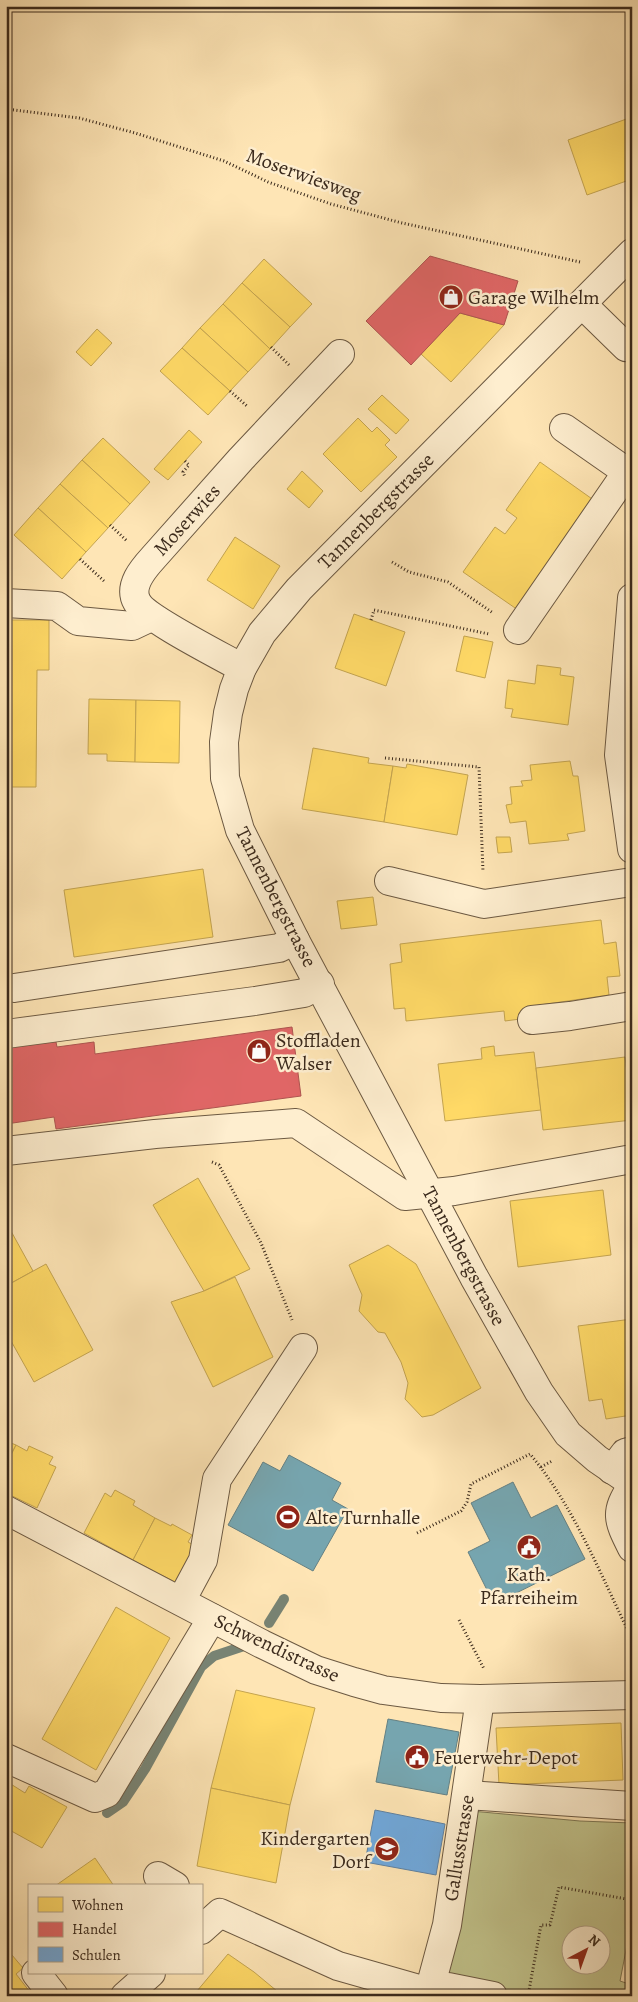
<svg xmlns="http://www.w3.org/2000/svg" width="638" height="2002" font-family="Alegreya,serif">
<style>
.green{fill:#c2c48c;stroke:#7e7754;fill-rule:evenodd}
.homes{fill:#ffd966;stroke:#c4a450}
.shops{fill:#e06666;stroke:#ae5450}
.schools{fill:#6fa8dc;stroke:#5f82a2}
.public{fill:#76a5af;stroke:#648083}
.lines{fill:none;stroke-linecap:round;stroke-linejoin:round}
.stream{stroke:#788373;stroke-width:10}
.minor-casing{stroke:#6c5942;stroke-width:30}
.path{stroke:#3b2a1c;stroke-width:3;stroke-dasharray:1 2.5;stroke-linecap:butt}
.minor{stroke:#feeecf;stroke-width:28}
.labels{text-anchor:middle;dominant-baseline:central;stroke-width:5;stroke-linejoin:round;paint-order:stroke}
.street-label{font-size:20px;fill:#3b2a1c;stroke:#feeecf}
.poi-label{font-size:20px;fill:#3b2a1c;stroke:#feeecf;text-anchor:start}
</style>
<rect width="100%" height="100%" fill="#fee5b5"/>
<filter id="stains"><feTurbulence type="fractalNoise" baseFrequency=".004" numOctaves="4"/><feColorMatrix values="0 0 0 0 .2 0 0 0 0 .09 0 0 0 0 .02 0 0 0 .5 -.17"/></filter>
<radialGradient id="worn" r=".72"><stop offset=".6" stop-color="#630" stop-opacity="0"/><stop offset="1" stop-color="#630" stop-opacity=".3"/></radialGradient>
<!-- green -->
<path class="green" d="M471 1811 580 1821 632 1823V1919L620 1981 632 1985V1996H428ZM570 1934H600V1964H570Z"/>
<!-- homes -->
<g class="homes">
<polygon points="632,117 632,179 587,195 568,140"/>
<polygon points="264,259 312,304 290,327 242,283"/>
<polygon points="242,283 290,327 270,349 223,304"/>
<polygon points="223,304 270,349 248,372 200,328"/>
<polygon points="460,313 504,325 451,382 421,354"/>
<polygon points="200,328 248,372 230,391 182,348"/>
<polygon points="97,329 112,343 91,366 76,352"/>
<polygon points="182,348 230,391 208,415 160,371"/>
<polygon points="382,395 409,420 396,434 368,409"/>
<polygon points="358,418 372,432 377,427 390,440 385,445 397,457 361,492 323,454"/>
<polygon points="189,430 202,442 168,480 154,469"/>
<polygon points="103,438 150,482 130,504 82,460"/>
<polygon points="82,460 130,504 108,528 60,484"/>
<polygon points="540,462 595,501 518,610 463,572 495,527 505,534 517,518 506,510"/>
<polygon points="302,471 323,491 309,508 287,489"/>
<polygon points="60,484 108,528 86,552 38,508"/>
<polygon points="38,508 86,552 62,579 14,535"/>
<polygon points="235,537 280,566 253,609 207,580"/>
<polygon points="354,614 405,632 386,686 335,668"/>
<polygon points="6,620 49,620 49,670 37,670 36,787 6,787"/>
<polygon points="464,636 493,642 485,678 456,671"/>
<polygon points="537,665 561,668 560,675 574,677 568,725 511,717 513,709 505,708 508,680 535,684"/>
<polygon points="89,699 136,700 135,762 107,761 107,754 88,754"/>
<polygon points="136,700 180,701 179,763 135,762"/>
<polygon points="313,748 369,758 368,763 393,766 384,822 302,809"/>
<polygon points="570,761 573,776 578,776 585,831 567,834 569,840 529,844 526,821 510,823 506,805 512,804 510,787 523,786 521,781 532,780 530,765"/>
<polygon points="407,764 468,775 457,835 384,822 393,766 406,768"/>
<polygon points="496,837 510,837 512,852 498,853"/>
<polygon points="203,869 213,937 74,957 64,890"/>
<polygon points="373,897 377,925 341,929 337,901"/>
<polygon points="601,920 604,944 616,942 620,976 607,977 609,995 526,1007 528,1018 505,1021 504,1011 406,1021 405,1008 394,1009 390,964 402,962 400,944"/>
<polygon points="494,1046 495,1056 534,1052 541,1110 445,1121 438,1064 482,1059 481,1048"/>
<polygon points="625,1057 632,1120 543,1130 536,1068"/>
<polygon points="198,1178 250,1269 204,1291 153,1205"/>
<polygon points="603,1190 611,1255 518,1267 510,1201"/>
<polygon points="6,1222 33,1271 6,1286"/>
<polygon points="388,1245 416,1264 481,1388 433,1415 422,1417 405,1399 408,1383 401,1362 385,1333 378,1332 359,1311 362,1295 349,1265"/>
<polygon points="46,1264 93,1350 34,1382 6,1332 6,1286"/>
<polygon points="235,1277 273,1357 213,1387 171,1302 204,1291"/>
<polygon points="632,1319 632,1415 606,1419 602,1399 589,1401 578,1326"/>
<polygon points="6,1441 16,1445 6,1465"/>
<polygon points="16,1445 27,1451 29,1446 53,1457 49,1464 56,1467 37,1508 6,1493 6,1465"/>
<polygon points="115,1490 135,1501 133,1505 155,1518 133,1560 84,1533 105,1493 111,1497"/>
<polygon points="155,1518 171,1526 172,1524 192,1535 188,1542 197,1547 177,1583 133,1560"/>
<polygon points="116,1607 170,1638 96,1770 42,1739"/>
<polygon points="236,1690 315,1708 290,1805 211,1788"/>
<polygon points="621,1723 623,1780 499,1785 496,1728"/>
<polygon points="6,1781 25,1793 29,1786 67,1807 42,1848 6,1828"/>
<polygon points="211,1788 290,1805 276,1883 197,1866"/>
<polygon points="95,1858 114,1886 55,1886"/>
<polygon points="6,1948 23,1968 16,1974 30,1992 26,1996 6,1996"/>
<polygon points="228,1954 254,1972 283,1996 202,1996 197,1991"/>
<polygon points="303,1990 310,1996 299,1996"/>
</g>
<!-- shops -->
<g class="shops">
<polygon points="430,256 518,281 504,325 460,313 411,365 366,321"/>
<polygon points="292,1027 301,1096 56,1129 54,1117 6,1124 6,1044 55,1037 57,1047 94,1042 95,1054"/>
</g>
<!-- schools -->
<polygon class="schools" points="375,1810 445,1824 436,1875 365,1862"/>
<!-- public -->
<g class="public">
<polygon points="289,1455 341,1483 332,1500 348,1509 313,1571 228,1525 263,1462 280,1471"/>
<polygon points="513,1482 531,1518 557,1505 585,1559 494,1604 468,1552 490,1541 471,1503"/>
<polygon points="388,1719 459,1732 447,1795 376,1782"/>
</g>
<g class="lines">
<!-- stream -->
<g class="stream">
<polyline points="269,1623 284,1599"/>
<polyline points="107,1813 123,1802 145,1769 201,1667 214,1656 247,1645"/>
</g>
<defs>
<g id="minor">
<polyline points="632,253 299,589 262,633 242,668 234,689 228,713 224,742 225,778 240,830 295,940 474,1277 539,1392 568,1434 597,1459 632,1483"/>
<polyline points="582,304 626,347 632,345"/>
<polyline points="564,428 627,472"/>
<polyline points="632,598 619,755 632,849"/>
<polyline points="6,603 57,606 78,621 132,626 151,617"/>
<polyline points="518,630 627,472 632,473"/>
<path d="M242 668C223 657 145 618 137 602 128 586 143 569 153 558L241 459 340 354"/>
<polyline points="389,881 484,904 632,882"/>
<polyline points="14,988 279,948 295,940"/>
<polyline points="532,1020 570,1016 632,1006"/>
<polyline points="6,1034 255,1001 304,993 320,984"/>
<polyline points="6,1151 155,1134 296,1123 405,1196 454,1191 632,1159"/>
<polyline points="612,1470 625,1453 632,1451"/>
<path d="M632 1486C614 1513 618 1520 632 1548"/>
<polyline points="6,1510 262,1644 316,1670 354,1682 383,1690 441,1698 480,1699 632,1695"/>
<polyline points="181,1601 203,1560 217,1479 303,1348"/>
<polyline points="6,1758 95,1798 107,1793 212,1618"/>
<polyline points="467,1795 632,1806"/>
<polyline points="158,1876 175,1886"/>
<polyline points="201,1930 220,1913 338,1966 429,1992"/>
<polyline points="36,1973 54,1996"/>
<polyline points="125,1996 151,1973"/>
<polyline points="422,1996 448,1987 493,1996"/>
<polyline points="429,1996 429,1992 447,1925 480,1699"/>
</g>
</defs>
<!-- minor casing -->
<use href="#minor" class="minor-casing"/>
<!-- path -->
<g class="path">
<polyline points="6,109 79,118 135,133 224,161 268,182 331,204 402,223 580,262"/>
<polyline points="271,347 289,365"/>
<polyline points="230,391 248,407"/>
<polyline points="185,461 189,465 183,472 185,477"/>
<polyline points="110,525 127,541"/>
<polyline points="80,559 105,582"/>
<polyline points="392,562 409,572 448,582 493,613"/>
<polyline points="371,620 374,610 489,634"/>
<polyline points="385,758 479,767 483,872"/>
<polyline points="212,1162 219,1165 261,1243 292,1320"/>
<polyline points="541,1467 552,1461"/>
<path d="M417 1533 461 1511 467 1502 471 1484 530 1454C574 1506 602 1578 632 1639"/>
<polyline points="459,1620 484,1669"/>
<polyline points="629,1725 632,1760"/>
<polyline points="632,1953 630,1966 632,1969"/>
<polyline points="528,1996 541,1925 550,1925 559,1887 632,1900"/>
</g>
<!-- minor -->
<use href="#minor" class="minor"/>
</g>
<!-- icons -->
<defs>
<symbol id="shop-disc" viewBox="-11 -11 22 22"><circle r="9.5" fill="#8f2418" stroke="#feeecf"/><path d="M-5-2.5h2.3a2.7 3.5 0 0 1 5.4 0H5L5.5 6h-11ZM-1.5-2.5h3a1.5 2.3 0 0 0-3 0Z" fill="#fff"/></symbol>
<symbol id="stadium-disc" viewBox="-11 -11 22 22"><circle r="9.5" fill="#8f2418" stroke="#feeecf"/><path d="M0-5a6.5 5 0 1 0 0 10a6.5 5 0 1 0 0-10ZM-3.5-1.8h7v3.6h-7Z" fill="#fff"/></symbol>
<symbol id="civic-disc" viewBox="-11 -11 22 22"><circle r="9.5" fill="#8f2418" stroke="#feeecf"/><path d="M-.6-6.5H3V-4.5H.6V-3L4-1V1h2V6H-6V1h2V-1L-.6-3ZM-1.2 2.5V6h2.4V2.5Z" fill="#fff"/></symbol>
<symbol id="school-disc" viewBox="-11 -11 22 22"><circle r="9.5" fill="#8f2418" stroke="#feeecf"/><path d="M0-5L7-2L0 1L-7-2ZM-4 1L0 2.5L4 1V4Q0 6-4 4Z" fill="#fff"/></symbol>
</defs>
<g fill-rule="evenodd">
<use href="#shop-disc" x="437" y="283" width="28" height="28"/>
<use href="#shop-disc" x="245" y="1037" width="28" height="28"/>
<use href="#stadium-disc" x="274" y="1503" width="28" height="28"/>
<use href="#civic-disc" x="515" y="1533" width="28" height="28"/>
<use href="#civic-disc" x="403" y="1743" width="28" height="28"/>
<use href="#school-disc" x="373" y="1835" width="28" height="28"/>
</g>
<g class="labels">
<!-- street labels -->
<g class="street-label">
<text transform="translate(304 175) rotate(20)">Moserwiesweg</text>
<text transform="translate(376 511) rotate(-45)">Tannenbergstrasse</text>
<text transform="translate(187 520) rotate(-48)">Moserwies</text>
<text transform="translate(276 897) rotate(63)">Tannenbergstrasse</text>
<text transform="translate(464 1256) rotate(62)">Tannenbergstrasse</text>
<text transform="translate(277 1648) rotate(25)">Schwendistrasse</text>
<text transform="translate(459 1848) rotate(-81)">Gallusstrasse</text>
</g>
<!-- poi labels -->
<g class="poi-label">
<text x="468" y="297">Garage Wilhelm</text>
<text x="276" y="1040">Stoffladen<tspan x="276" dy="23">Walser</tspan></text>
<text x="306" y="1517">Alte Turnhalle</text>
<text x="529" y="1574" text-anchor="middle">Kath.<tspan x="529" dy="23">Pfarreiheim</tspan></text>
<text x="434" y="1757">Feuerwehr-Depot</text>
<text x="370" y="1838" text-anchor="end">Kindergarten<tspan x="370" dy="23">Dorf</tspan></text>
</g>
</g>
<!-- margin -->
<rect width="638" height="2002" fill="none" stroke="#fee5b5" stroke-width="25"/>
<rect x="8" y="8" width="623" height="1987" fill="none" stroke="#3b2a1c" stroke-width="2.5"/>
<rect x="12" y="12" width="613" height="1977" fill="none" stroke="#3b2a1c"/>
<!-- legend -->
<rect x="28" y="1884" width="175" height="90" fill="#feeecf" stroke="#b0a087"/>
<rect x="38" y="1897" width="25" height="15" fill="#ffd966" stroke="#b0a087"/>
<text x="72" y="1910" font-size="15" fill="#3b2a1c">Wohnen</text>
<rect x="38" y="1922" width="25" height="15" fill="#e06666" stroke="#b0a087"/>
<text x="72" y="1934" font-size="15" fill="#3b2a1c">Handel</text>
<rect x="38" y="1947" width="25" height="15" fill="#6fa8dc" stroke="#b0a087"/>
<text x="72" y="1960" font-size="15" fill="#3b2a1c">Schulen</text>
<!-- north arrow -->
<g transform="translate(586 1950) rotate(41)"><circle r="24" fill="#feeecf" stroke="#b0a087"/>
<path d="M0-4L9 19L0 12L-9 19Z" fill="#8f2418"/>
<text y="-8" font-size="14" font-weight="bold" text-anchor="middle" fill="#3b2a1c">N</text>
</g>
<rect width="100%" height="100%" filter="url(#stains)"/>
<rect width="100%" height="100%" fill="url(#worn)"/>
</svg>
